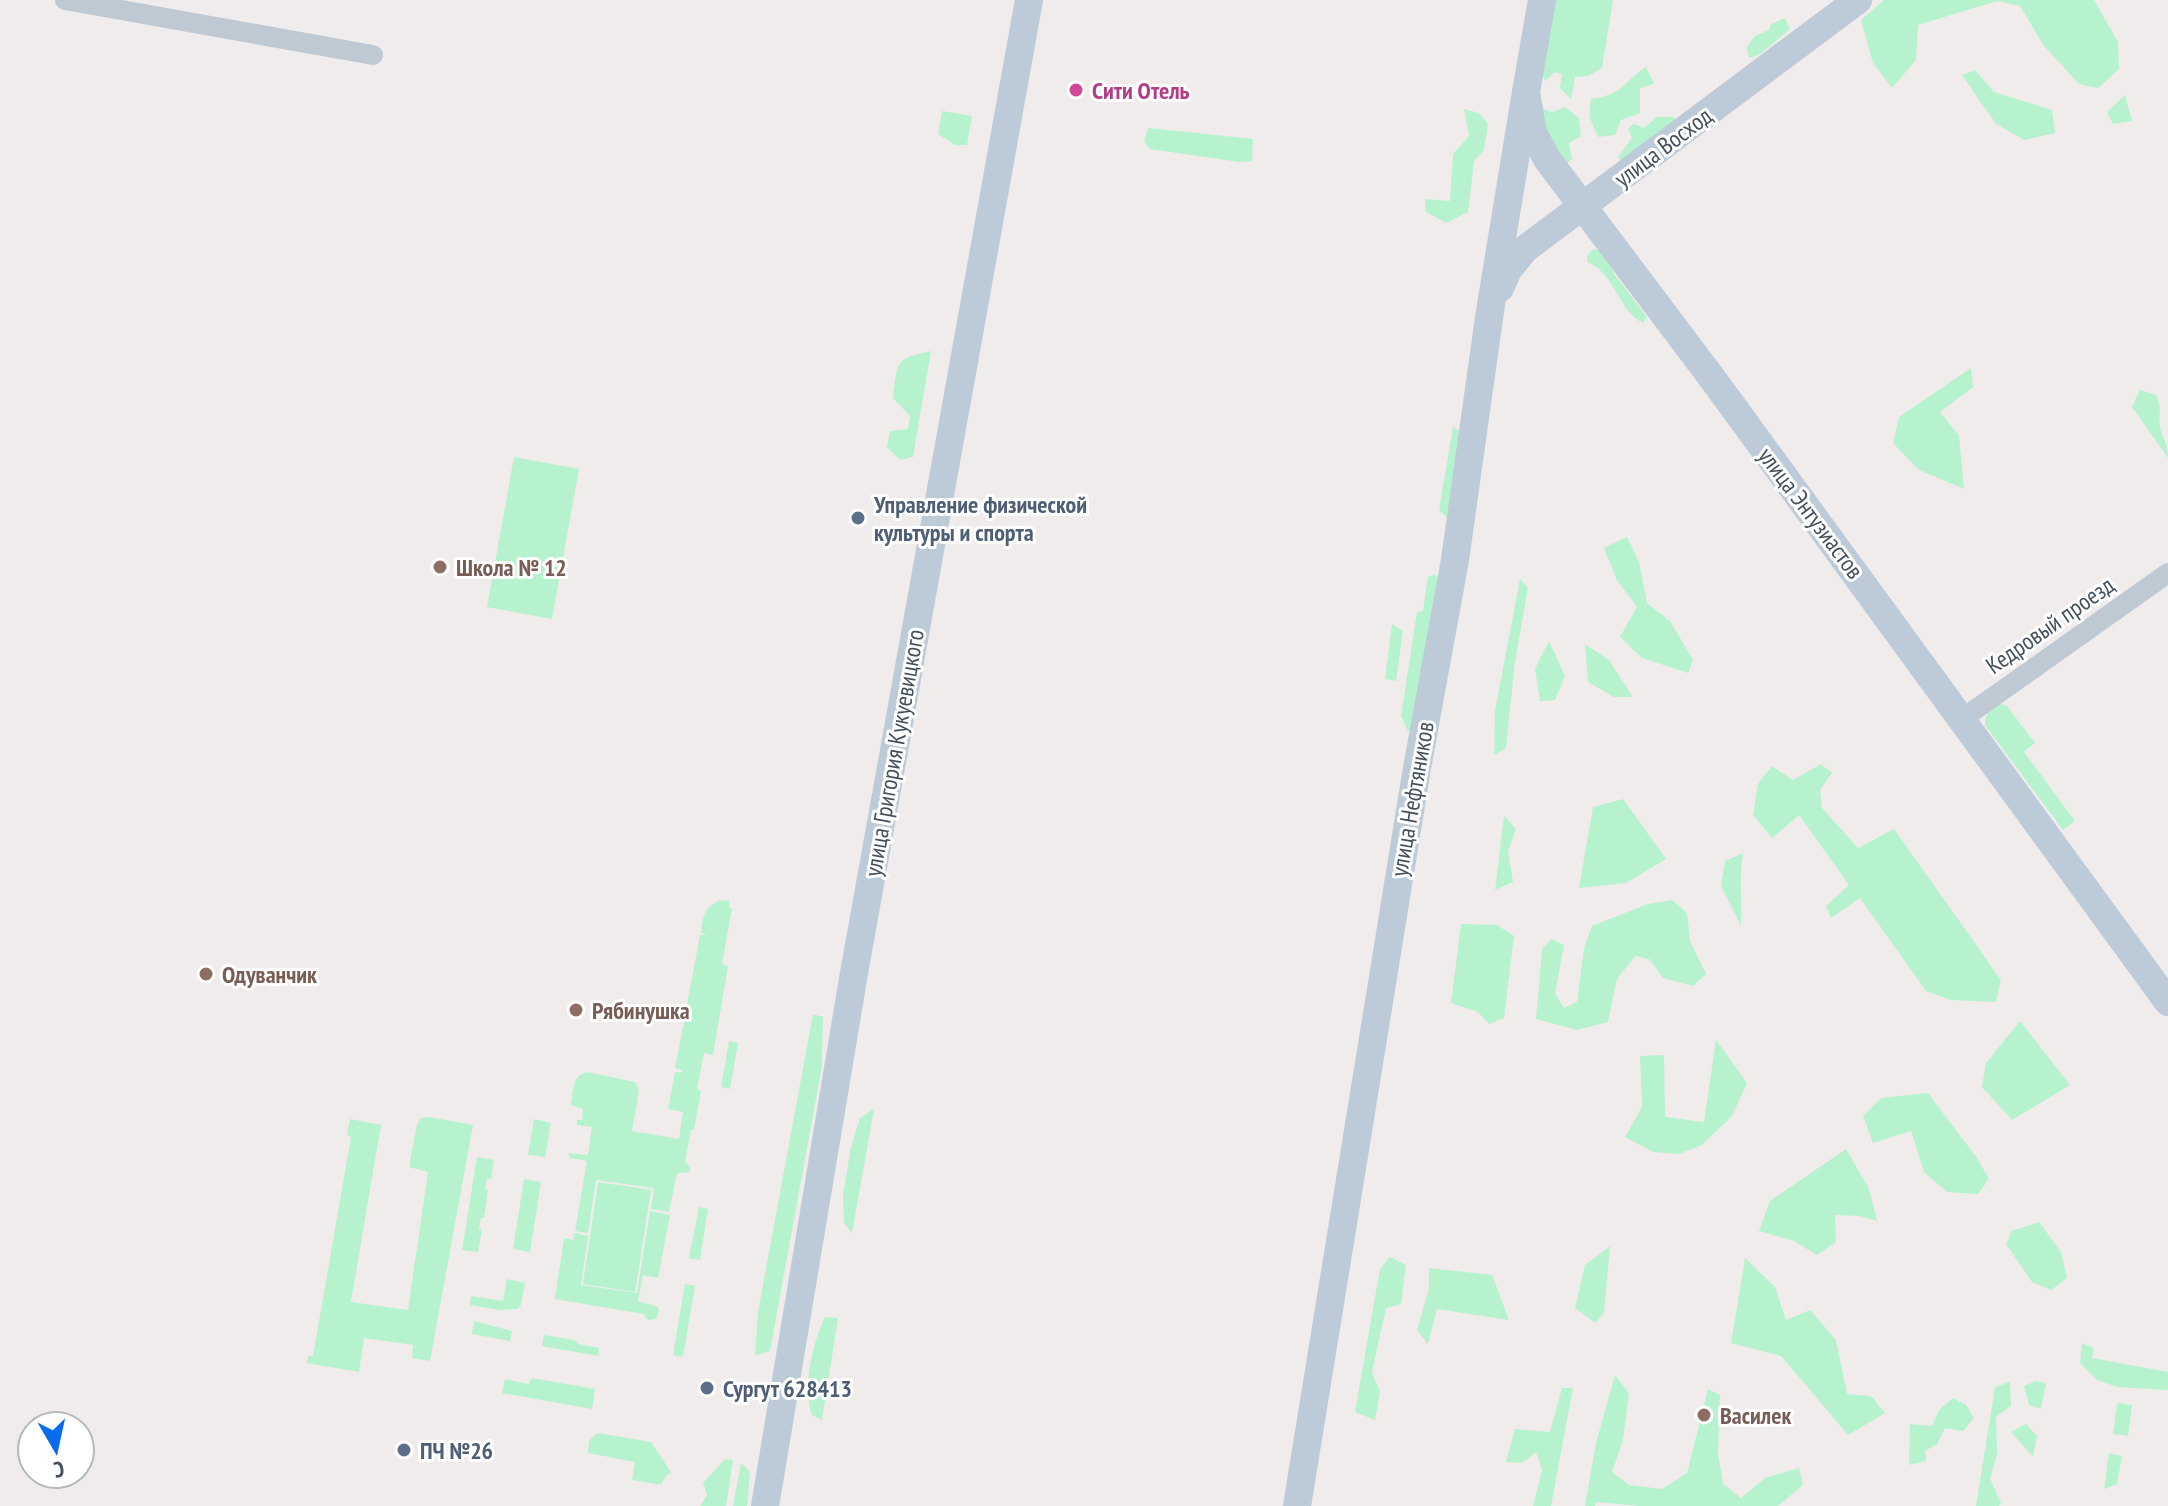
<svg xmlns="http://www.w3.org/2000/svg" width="2168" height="1506" font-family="'PT Sans Narrow',sans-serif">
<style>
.green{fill:#b6f2ce}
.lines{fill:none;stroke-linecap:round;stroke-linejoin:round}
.street{stroke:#bec9d4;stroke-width:20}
.secondary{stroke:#bdcad8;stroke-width:28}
.hotel-dot{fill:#d1479c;stroke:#fff;stroke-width:3}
.service-dot{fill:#5c6f8a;stroke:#fff;stroke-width:3}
.education-dot{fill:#8d6e63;stroke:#fff;stroke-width:3}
.labels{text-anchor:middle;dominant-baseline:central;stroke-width:6;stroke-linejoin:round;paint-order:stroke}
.hotel-label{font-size:24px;font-weight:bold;fill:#b23c85;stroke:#fff;text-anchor:start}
.street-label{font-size:24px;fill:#43505c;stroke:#fff}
.service-label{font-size:24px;font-weight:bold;fill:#4e5e75;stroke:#fff;text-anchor:start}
.education-label{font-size:24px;font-weight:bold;fill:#785e54;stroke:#fff;text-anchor:start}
</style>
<rect width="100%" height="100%" fill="#f0ecec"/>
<!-- green -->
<g class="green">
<polygon points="1553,0 1613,0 1602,68 1588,76 1575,77 1571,99 1560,88 1562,74 1555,72 1545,81 1541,73"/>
<polygon points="1884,0 2094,0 2118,42 2119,69 2098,88 2079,84 2044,46 2020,6 1997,1 1918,25 1916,60 1892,88 1873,63 1861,20"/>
<path d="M1785 18 1790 30C1776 39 1765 54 1750 58L1746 48 1755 36 1769 30 1771 24Z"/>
<path d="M1646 67 1654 84 1640 88V113L1621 120 1615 135 1598 137 1589 116 1591 99C1624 94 1621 84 1646 67Z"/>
<polygon points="1975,70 1994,92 2052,110 2055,133 2024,140 1996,124 1962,75"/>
<polygon points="2125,95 2132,121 2113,124 2107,112"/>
<polygon points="1565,107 1579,118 1581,136 1569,143 1572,159 1565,165 1537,113 1544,109 1552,112"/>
<polygon points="1464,109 1479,113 1488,124 1484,150 1474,161 1468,212 1446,223 1426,212 1425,199 1450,201 1453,154 1469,136"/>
<polygon points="942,111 972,116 967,145 955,145 938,134"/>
<polygon points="1657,117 1674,117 1677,124 1623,162 1618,157 1632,138 1628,129 1634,124 1644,128"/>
<polygon points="1148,128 1253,139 1252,161 1239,162 1150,149 1144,142"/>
<path d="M1593 249 1602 250 1609 258 1614 274 1647 317 1643 323C1616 309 1617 274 1587 262V256Z"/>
<path d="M931 351 913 457 900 460 887 447 890 431 908 429 910 416 893 398C898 361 894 359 931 351Z"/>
<polygon points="1971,368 1973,387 1940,412 1959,436 1964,489 1919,470 1893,443 1899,417"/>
<path d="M2140 390 2156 395C2163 411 2158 412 2160 427 2162 439 2168 441 2168 458L2132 407Z"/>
<polygon points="1453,427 1463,433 1447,518 1439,510"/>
<polygon points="514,457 579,469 552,619 487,607"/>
<polygon points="1627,537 1639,562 1647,603 1670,621 1693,660 1688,673 1642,658 1620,637 1637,607 1617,580 1604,548"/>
<polygon points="1435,574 1440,581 1415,726 1408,731 1401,716 1417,612 1423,611 1428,577"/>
<polygon points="1520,579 1528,588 1515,662 1506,748 1494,755 1495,711"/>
<polygon points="1392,624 1403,631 1396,681 1385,679"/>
<polygon points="1549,641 1565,676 1555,700 1540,701 1535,669"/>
<polygon points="1585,644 1609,660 1633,697 1614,697 1588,682"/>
<path d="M2000 704 2007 706 2035 743 2024 752 2075 821 2063 830 1985 725C1985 714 1990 709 2000 704Z"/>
<polygon points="1821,764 1832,773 1820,790 1822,808 1858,848 1894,829 2001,980 1996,1002 1950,1000 1926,991 1860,898 1831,918 1826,906 1849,885 1799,815 1772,838 1753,815 1758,784 1772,766 1793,780"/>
<polygon points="1623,799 1666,859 1626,883 1579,888 1593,807"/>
<polygon points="1504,816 1516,829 1508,851 1513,882 1495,890"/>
<path d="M1743 853C1739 877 1742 901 1741 926L1721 886 1725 861Z"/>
<path d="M721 900 730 901 729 907 732 908 722 964 728 966 713 1055 704 1053 697 1089 701 1091 694 1130H691L685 1162 690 1166V1172L677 1173 669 1212 651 1209 654 1188 596 1180 588 1233 575 1231 587 1161 570 1158 568 1153 588 1155 592 1127 577 1125V1120H582L583 1109 571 1105C573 1092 572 1075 587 1072L635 1082 639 1091 632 1131 679 1139 683 1112 668 1109 675 1072H682V1070L675 1068 686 1012 691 1013 686 1010 700 935H707L701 933C703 917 704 906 721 900Z"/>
<polygon points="1672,900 1687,913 1690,941 1706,974 1693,986 1663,978 1649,959 1635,956 1617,979 1608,1022 1577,1030 1536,1019 1542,950 1551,939 1564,945 1555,994 1564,1008 1577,1002 1584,948 1592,926 1648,904"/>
<polygon points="1461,924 1497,925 1514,936 1504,1018 1489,1024 1478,1012 1451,1003"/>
<polygon points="813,1014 823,1017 822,1066 770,1351 755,1356 758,1312"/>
<polygon points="2020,1021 2070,1085 2012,1120 1982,1087 1986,1063"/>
<polygon points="1716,1040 1747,1083 1732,1116 1702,1145 1679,1154 1653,1152 1625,1137 1642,1107 1640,1056 1664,1055 1665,1117 1704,1122"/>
<polygon points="729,1041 738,1043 730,1089 721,1087"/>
<polygon points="1928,1093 1977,1158 1989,1179 1978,1194 1947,1192 1924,1172 1911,1131 1873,1143 1863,1116 1881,1098"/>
<polygon points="874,1109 852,1233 844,1223 843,1195 851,1147 860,1118"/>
<polygon points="429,1117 473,1125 430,1361 412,1358 413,1345 364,1338 359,1372 307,1363 308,1356 313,1356 351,1137 347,1135 350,1119 381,1125 351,1302 408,1310 428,1172 409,1167 417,1124 421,1118"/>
<polygon points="534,1119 551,1123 545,1157 528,1155"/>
<polygon points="1846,1149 1869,1189 1877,1221 1860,1216 1835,1215 1836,1242 1817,1255 1794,1241 1759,1231 1770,1201"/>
<polygon points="477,1157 494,1160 491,1179 487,1178 485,1189 488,1190 484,1218 481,1218 479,1229 482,1229 478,1252 462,1250"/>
<polygon points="524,1179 541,1182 530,1252 513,1249"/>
<polygon points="598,1182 651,1190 635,1292 583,1284"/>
<polygon points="699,1207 708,1209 700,1260 689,1258"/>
<polygon points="650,1211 670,1215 658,1278 643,1275 638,1301 658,1307 659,1312 656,1319 648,1320 644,1314 555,1299 564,1238 573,1240 574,1233 588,1236 581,1285 637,1293"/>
<polygon points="2039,1222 2061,1252 2067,1278 2051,1290 2032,1282 2006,1244 2012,1231"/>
<polygon points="1610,1246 1604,1313 1595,1323 1575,1308 1585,1265"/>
<polygon points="1390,1257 1406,1265 1401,1304 1386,1308 1372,1372 1380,1392 1375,1420 1355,1412 1380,1269"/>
<polygon points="1745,1258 1775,1287 1786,1320 1810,1310 1836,1340 1847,1394 1871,1396 1885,1413 1848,1435 1781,1356 1731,1343"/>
<polygon points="1429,1268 1492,1275 1509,1320 1437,1309 1428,1344 1417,1330 1429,1288"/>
<polygon points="507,1279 525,1283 521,1305 518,1309 499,1310 470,1305 471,1296 503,1301"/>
<polygon points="685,1284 695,1286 683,1357 673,1355"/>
<path d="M825 1317 838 1318 822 1420 812 1415C802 1385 812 1346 825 1317Z"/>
<polygon points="474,1321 512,1331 510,1341 472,1334"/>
<polygon points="544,1335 574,1340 578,1344 599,1348 598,1356 542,1346"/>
<polygon points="2082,1343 2094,1348 2092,1358 2168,1372 2168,1390 2117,1387 2097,1380 2080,1363"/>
<polygon points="1615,1375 1629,1393 1623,1440 1612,1472 1629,1485 1662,1489 1687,1473 1708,1389 1720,1395 1718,1453 1723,1484 1741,1498 1765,1478 1799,1468 1803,1485 1778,1506 1640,1506 1596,1502 1595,1506 1585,1506 1596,1443"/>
<polygon points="531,1378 595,1389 592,1409 502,1393 505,1379 529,1384"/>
<polygon points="2036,1381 2046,1383 2041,1409 2029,1405 2024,1386"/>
<polygon points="2010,1382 2011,1406 1996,1417 1997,1454 1990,1479 2001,1503 1999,1506 1976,1506 1995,1387"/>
<polygon points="1562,1388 1573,1388 1551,1506 1533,1506 1542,1470 1536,1452 1522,1463 1506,1462 1515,1429 1550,1432"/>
<polygon points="1953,1398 1966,1405 1974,1418 1963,1431 1945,1428 1937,1444 1925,1451 1926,1461 1909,1465 1910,1424 1932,1426 1939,1410"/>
<polygon points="2117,1403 2132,1405 2128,1436 2113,1434"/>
<polygon points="2026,1424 2037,1436 2033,1457 2011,1432"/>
<polygon points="597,1433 651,1442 671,1472 666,1476 661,1485 632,1480 635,1462 588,1453 589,1441"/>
<polygon points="2109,1453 2122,1456 2117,1484 2104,1489"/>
<polygon points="725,1459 733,1460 726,1506 700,1506 707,1495 703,1483"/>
<polygon points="741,1463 750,1472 747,1506 733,1506"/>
</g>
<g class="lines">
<!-- street -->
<g class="street">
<polyline points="65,0 373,55"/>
<polyline points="1962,719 2168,573"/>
</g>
<!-- secondary -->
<g class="secondary">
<polyline points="1542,0 1526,92 1533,133 1547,159 1712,378 2168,1002"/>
<polyline points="1500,288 1508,270 1525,249 1858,0"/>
<polyline points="765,1506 854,973 1029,0"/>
<polyline points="1297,1506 1417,768 1455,560 1490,311 1526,92"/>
</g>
</g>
<!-- markers -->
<circle class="hotel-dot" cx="1076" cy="90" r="8"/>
<g class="service-dot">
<circle cx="858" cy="518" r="8"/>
<circle cx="707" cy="1388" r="8"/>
<circle cx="404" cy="1450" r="8"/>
</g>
<g class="education-dot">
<circle cx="440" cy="567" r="8"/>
<circle cx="206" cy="974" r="8"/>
<circle cx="576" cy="1010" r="8"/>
<circle cx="1704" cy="1415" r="8"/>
</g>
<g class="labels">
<!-- hotel labels -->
<g class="hotel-label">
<text x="1092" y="90">Сити Отель</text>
</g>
<!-- street labels -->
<g class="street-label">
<text transform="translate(1663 147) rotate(-37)">улица Восход</text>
<text transform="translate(1811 513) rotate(53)">улица Энтузиастов</text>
<text transform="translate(2050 625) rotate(-35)">Кедровый проезд</text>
<text transform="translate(894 753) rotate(-80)">улица Григория Кукуевицкого</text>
<text transform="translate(1412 799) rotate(-80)">улица Нефтяников</text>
</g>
<!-- service labels -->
<g class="service-label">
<text x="874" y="504">Управление физической<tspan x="874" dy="28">культуры и спорта</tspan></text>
<text x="723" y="1388">Сургут 628413</text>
<text x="420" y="1450">ПЧ №26</text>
</g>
<!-- education labels -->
<g class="education-label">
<text x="456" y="567">Школа № 12</text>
<text x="222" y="974">Одуванчик</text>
<text x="592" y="1010">Рябинушка</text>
<text x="1720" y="1415">Василек</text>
</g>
</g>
<!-- north arrow -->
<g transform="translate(56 1450) rotate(171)"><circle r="38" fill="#ffffff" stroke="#b4b9be" stroke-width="2"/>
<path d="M0-6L14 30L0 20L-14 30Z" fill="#096bed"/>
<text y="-12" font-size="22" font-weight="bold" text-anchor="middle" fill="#43505c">С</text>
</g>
</svg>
